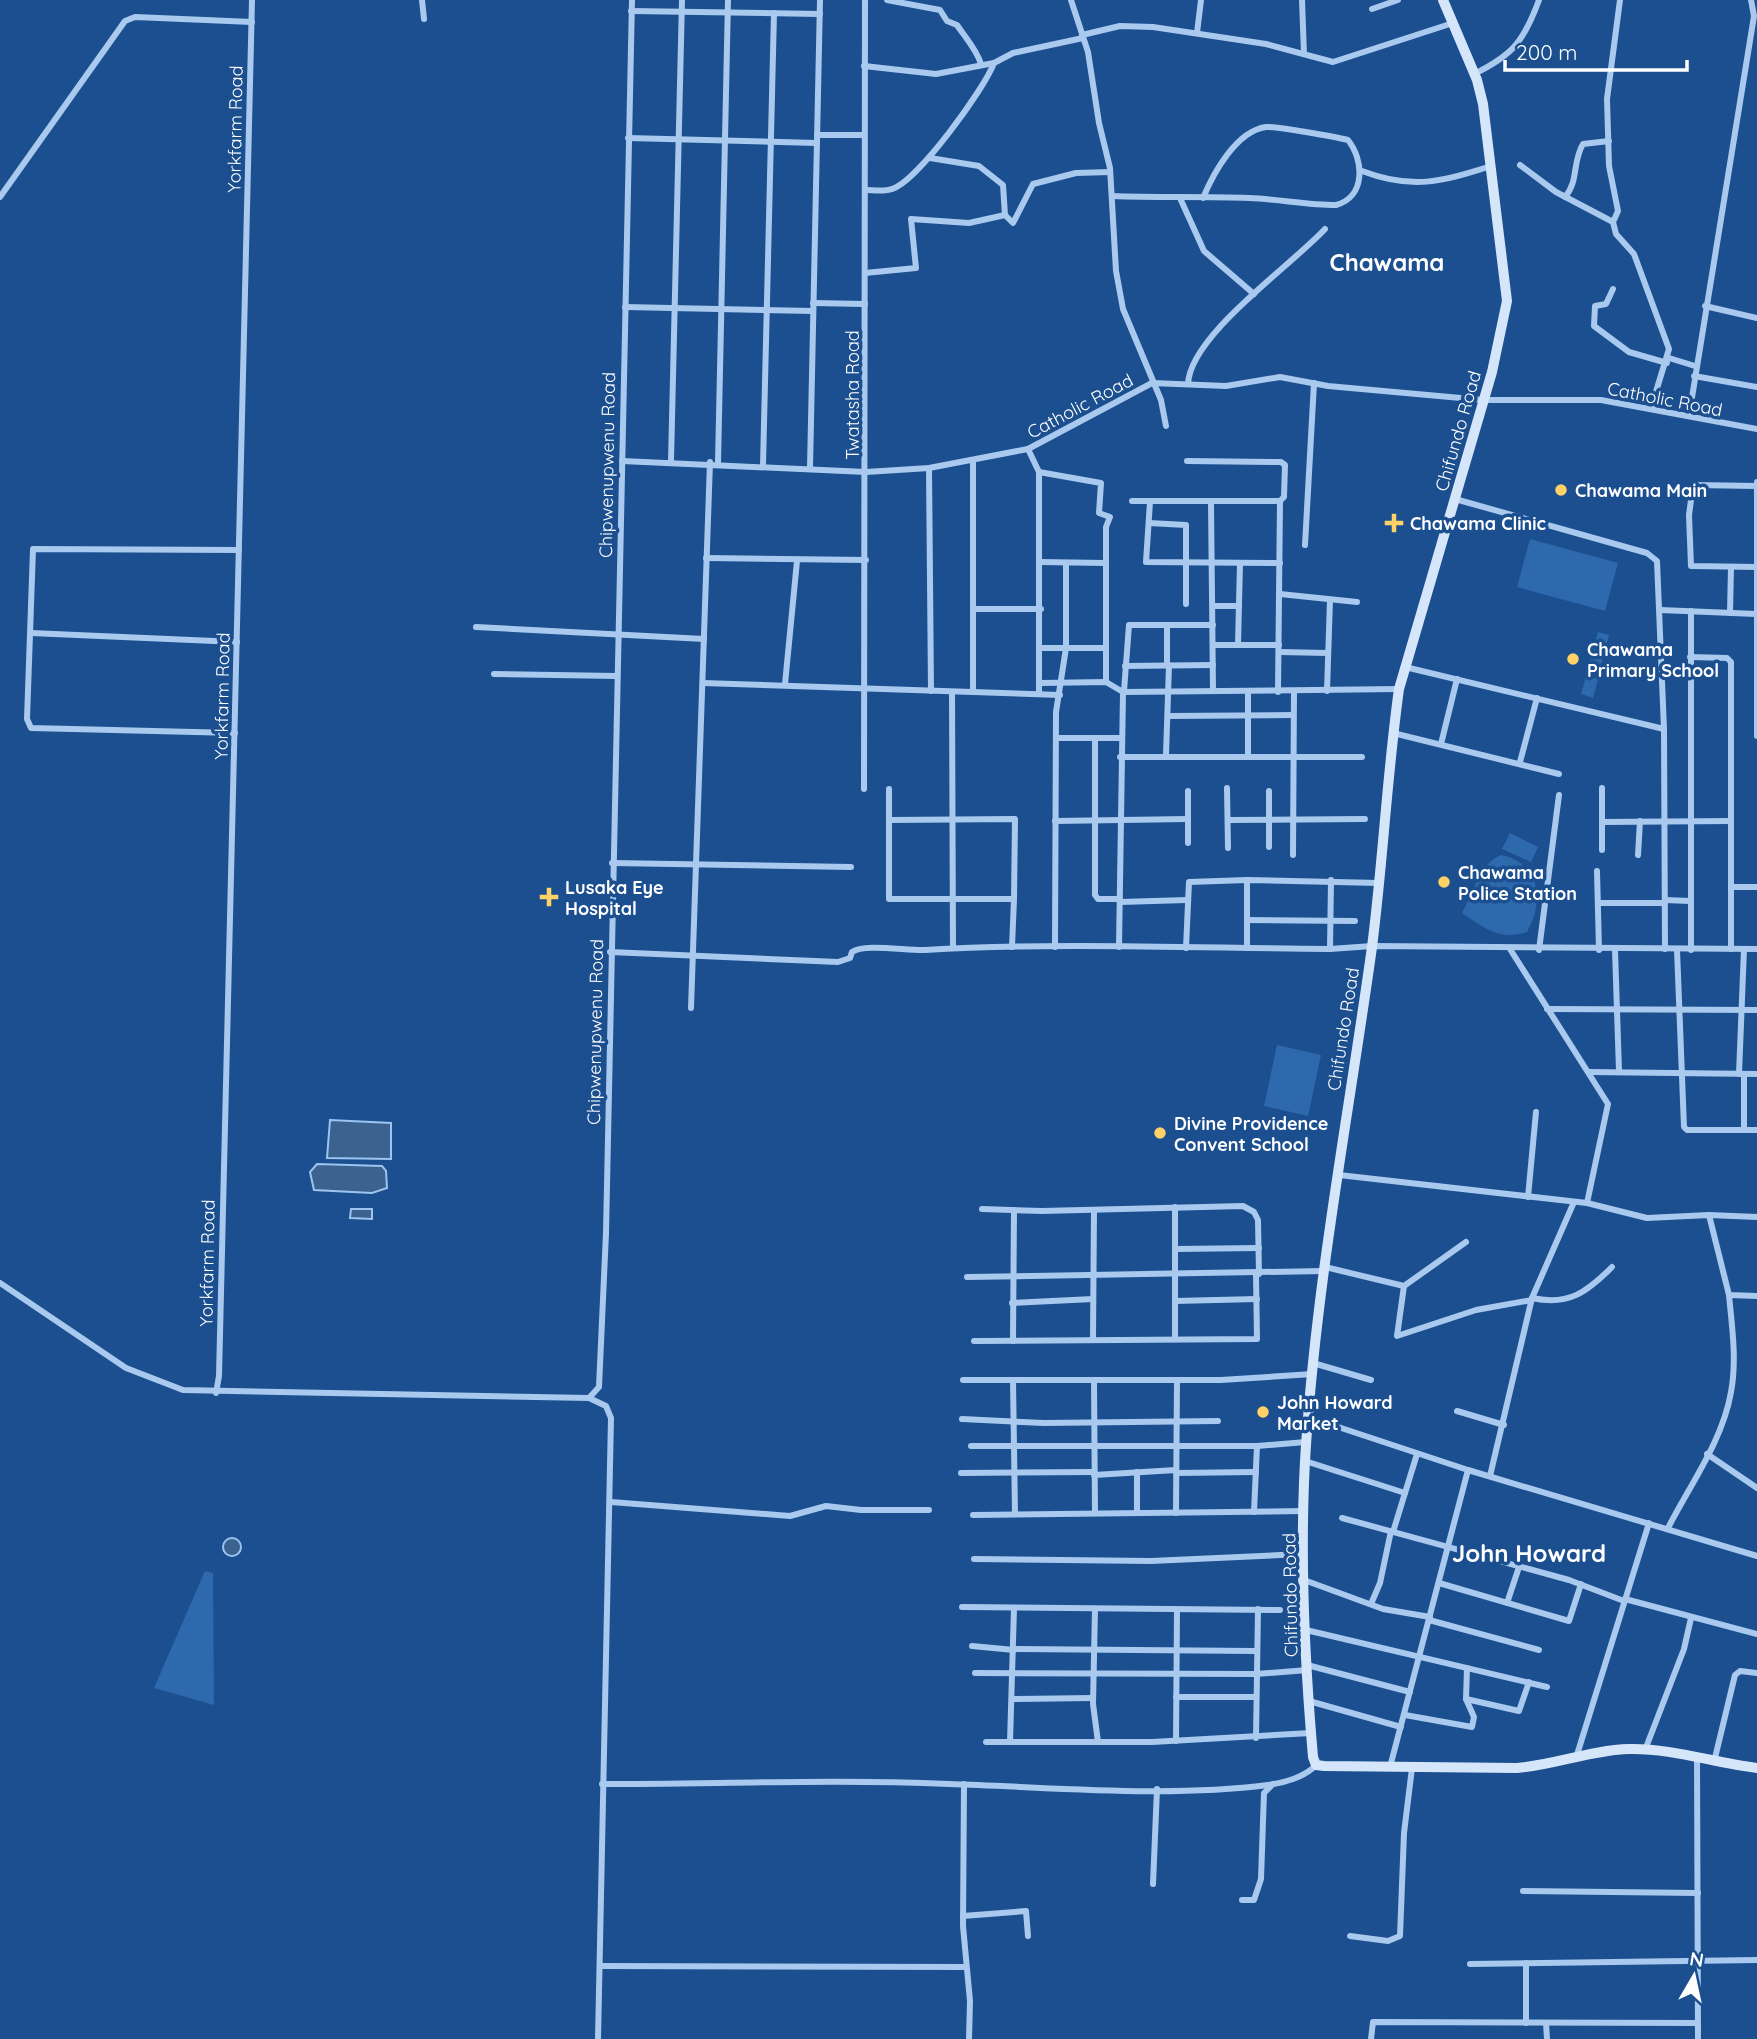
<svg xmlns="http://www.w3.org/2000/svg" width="1757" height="2039" font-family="Quicksand,sans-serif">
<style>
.green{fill:#2e69ad}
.water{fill:#3c6290;stroke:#9cc4f0;stroke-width:2}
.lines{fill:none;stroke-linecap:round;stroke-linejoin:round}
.street{stroke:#a9c9ee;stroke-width:6}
.secondary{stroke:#d6e6fa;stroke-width:10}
.poi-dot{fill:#ffd166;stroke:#1b4f8f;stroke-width:2.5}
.labels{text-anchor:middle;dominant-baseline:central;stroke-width:7;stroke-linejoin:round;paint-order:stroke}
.street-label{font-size:18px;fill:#fff;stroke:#1b4f8f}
.poi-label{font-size:18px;font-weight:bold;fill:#fff;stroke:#1b4f8f;text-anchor:start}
.district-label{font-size:24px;font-weight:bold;fill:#fff;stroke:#1b4f8f}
</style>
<rect width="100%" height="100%" fill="#1b4f8f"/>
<!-- green -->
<g class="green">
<polygon points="1530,539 1618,563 1605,611 1517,587"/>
<polygon points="1598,632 1609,635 1604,655 1593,652"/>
<polygon points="1592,655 1603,658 1598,676 1586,673"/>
<polygon points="1586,676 1598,679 1593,698 1581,694"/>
<polygon points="1510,833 1538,847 1531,862 1502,849"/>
<path d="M1501 855C1541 863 1544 902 1527 932 1500 941 1484 928 1462 913 1472 895 1481 862 1501 855Z"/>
<polygon points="1277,1045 1321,1055 1308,1116 1264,1106"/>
<polygon points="205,1571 213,1573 214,1705 154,1688"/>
</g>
<!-- water -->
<g class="water">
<polygon points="330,1120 391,1123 391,1159 327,1158"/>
<polygon points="317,1164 382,1166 386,1171 387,1188 372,1193 314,1190 310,1172"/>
<polygon points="351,1209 372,1209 372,1219 350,1218"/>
<circle cx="232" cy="1547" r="9"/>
</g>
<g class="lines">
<!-- street -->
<g class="street">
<polyline points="422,0 424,19"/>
<path d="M887 0 940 10 947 21 957 25C965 37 977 50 981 64"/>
<polyline points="1071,0 1088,52 1099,123 1110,168 1116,271 1123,309 1161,400 1166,426"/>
<polyline points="1302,0 1304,54"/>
<polyline points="1620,0 1607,99 1609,166 1618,211 1613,222 1616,234 1634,254 1669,349 1651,408"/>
<polyline points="1372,9 1398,0"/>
<polyline points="631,11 820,14"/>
<polyline points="1197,33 1201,0"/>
<polyline points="1082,35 1120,26 1153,27 1266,44 1333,62 1453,23"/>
<polyline points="864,66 936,74 994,63 1013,53 1083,38"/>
<path d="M1474 74C1513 55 1524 41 1539 0"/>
<polyline points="817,135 864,135"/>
<polyline points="628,138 817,143"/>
<polyline points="930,158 979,166 1003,185 1005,215"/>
<polyline points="1520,165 1556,192 1613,222"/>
<path d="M1362 171C1412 190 1442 182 1491 166"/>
<path d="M865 190C873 190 884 192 892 189 917 182 985 88 994 63"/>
<path d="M1112 196C1158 198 1203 196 1249 198 1278 199 1307 205 1336 205 1366 197 1364 160 1348 140 1336 137 1275 126 1266 127 1236 131 1213 174 1203 198"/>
<polyline points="0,197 125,21 135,17 252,22"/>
<path d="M1565 197C1579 181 1572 162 1583 144L1609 141"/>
<polyline points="1180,198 1204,251 1254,294"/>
<polyline points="865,273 916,268 911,219 969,223 1005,215 1013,223 1033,184 1076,173 1110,172"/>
<polyline points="1613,289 1606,304 1595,306 1594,326 1629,352 1667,363"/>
<polyline points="813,303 865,304"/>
<polyline points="1705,306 1757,318"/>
<polyline points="625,307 813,311"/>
<polyline points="1669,358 1695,366"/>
<polyline points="1694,376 1757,387"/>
<path d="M1188 384C1190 335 1292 265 1325 229"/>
<polyline points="1689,416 1754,16 1751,0"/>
<polyline points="1028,449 1039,472 1039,692"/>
<polyline points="622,461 866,472 929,468 1028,449 1152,383 1226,386 1280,377 1328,386 1483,400 1601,400 1757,429"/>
<polyline points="671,461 682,0"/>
<polyline points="973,462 973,691"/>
<polyline points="718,463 728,0"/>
<polyline points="763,465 774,13"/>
<polyline points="810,468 820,0"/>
<polyline points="929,468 931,691"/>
<polyline points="1039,472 1101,483 1099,513 1110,517 1106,527 1106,682"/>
<polyline points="1757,482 1757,736"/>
<polyline points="1757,486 1693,485 1689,515 1691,566 1757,567"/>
<polyline points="1455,499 1647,553 1657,561 1664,729 1665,949"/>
<polyline points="1132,501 1280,501 1284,497 1285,465 1281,462 1187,461"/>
<polyline points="1150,502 1146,562 1280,563"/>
<polyline points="1211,503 1213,690"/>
<polyline points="1149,523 1186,525 1186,604"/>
<polyline points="1305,545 1314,383"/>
<polyline points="706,558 866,560"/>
<polyline points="1040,562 1105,563"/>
<polyline points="1280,594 1357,602"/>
<polyline points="1213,606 1239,606"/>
<polyline points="973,609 1041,609"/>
<polyline points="1660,610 1756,614"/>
<polyline points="1730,613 1731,567"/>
<polyline points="476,627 704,639"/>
<polyline points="31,633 237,642"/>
<polyline points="1213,645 1279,645"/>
<polyline points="1238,645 1240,563"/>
<polyline points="1042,648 1106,648"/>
<polyline points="1279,652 1328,653"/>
<polyline points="1690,657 1727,658 1731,662 1731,949"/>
<polyline points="1167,665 1167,625"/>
<polyline points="1125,666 1213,665"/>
<polyline points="1405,667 1664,729"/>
<polyline points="494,674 617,676"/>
<polyline points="703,683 1060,695"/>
<polyline points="1041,683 1106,682 1123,692"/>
<polyline points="785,684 797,561"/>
<polyline points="1124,691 1129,625 1213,625"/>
<polyline points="1327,691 1330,600"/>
<polyline points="952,692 953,948"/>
<polyline points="1278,692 1280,501"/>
<polyline points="1168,716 1293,715"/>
<polyline points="235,733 31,728 27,719 33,549 239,550"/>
<polyline points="1393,733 1559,774"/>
<polyline points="1056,738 1120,738"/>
<polyline points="1095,738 1095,895 1098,899 1120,899"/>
<polyline points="1441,744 1457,679"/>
<polyline points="1166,755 1169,665"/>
<polyline points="1120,757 1362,757"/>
<polyline points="1248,757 1248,691"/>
<polyline points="1520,762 1537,698"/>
<polyline points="1227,788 1228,848"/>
<polyline points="1602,788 1602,850"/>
<polyline points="864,789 865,0"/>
<polyline points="889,789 889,899 1014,899 1015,819 890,820"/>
<polyline points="1188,791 1188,843"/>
<polyline points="1228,820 1365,819"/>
<polyline points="1055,821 1188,819"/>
<polyline points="1602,822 1731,821"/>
<polyline points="1269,847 1269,791"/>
<polyline points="1293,855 1294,692"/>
<polyline points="1638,855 1640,821"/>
<polyline points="612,863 851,867"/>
<polyline points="1597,871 1599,950"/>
<polyline points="1731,887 1757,887"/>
<polyline points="1665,900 1690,901"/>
<polyline points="1120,902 1187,900"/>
<polyline points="1598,903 1665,903"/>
<polyline points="1247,920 1355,921"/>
<polyline points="1012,947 1014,899"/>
<polyline points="1055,947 1056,712 1066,648 1066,563"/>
<polyline points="1119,947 1123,692 1399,689"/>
<polyline points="1186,948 1189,882 1247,880"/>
<polyline points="1247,948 1247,880 1379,883"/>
<polyline points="1330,949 1331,880"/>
<polyline points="1510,949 1608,1104 1587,1203"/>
<polyline points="1539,950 1559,795"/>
<polyline points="1615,950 1619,1071"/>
<polyline points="1677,950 1684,1127 1687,1130 1757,1130"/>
<polyline points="1691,950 1691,611"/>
<path d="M610 952 838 962 850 958 852 952C863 943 908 951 925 950 1059 942 1195 948 1330 949L1372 946 1757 949"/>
<polyline points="691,1008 710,462"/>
<polyline points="1547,1009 1757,1010"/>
<polyline points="1589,1072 1757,1074"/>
<polyline points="1739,1074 1744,949"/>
<polyline points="1744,1074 1744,1130"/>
<polyline points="1339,1175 1587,1203 1647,1218 1709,1215 1757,1217"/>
<polyline points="1528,1197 1536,1112"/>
<polyline points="982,1209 1042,1211 1243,1206 1254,1212 1258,1220 1259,1274"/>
<polyline points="1709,1215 1729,1295 1757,1296"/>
<polyline points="1175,1249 1259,1248"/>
<polyline points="1325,1267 1404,1286 1466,1242"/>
<polyline points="967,1277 1324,1271"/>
<polyline points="0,1283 126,1368 183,1390 589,1398 599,1387 606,1233 632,0"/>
<polyline points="1404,1286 1397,1336 1476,1310 1532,1300"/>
<path d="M1532 1298C1569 1306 1587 1292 1612 1267"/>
<polyline points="1175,1301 1257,1299"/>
<polyline points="1012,1303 1093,1299"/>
<polyline points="1093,1339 1094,1210"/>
<polyline points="1175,1339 1175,1207"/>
<polyline points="974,1341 1257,1339 1256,1274"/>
<polyline points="1013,1341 1014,1210"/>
<polyline points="1313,1363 1371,1380"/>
<polyline points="963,1380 1221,1380 1313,1374"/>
<polyline points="1013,1381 1015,1514"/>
<polyline points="1094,1381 1095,1513"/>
<polyline points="216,1393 219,1376 252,0"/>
<polyline points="589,1398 606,1406 611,1418 598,2039"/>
<polyline points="1457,1411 1504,1425"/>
<polyline points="1308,1417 1468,1470 1757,1556"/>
<polyline points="962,1419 1044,1423 1218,1421"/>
<polyline points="971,1446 1257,1446 1306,1442"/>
<polyline points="1707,1454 1757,1488"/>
<polyline points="1305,1461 1405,1493"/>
<polyline points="961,1473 1094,1472"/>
<polyline points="1176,1473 1256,1472"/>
<polyline points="1094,1475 1176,1470"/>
<polyline points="1490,1476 1532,1298 1574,1202"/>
<polyline points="611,1502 790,1516 826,1506 861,1510 929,1510"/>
<polyline points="1254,1512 1257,1446"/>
<polyline points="1137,1513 1137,1472"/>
<polyline points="1176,1513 1177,1380"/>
<polyline points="973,1515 1304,1511"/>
<polyline points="1342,1518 1569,1580 1624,1601"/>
<path d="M1668 1528C1690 1485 1723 1440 1731 1392 1737 1360 1732 1327 1729 1295"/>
<polyline points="1393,1532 1417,1454"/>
<polyline points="974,1559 1151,1561 1303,1554"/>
<polyline points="1304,1580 1383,1609 1430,1617"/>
<polyline points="1439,1583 1569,1621 1581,1584"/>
<polyline points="1625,1599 1757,1634"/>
<polyline points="1507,1603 1519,1567"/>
<polyline points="1371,1604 1380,1583 1391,1531"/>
<polyline points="962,1607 1280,1610"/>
<polyline points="1095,1609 1093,1704 1098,1742"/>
<polyline points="1429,1620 1539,1650"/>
<polyline points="1306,1630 1547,1687"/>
<polyline points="972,1646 1014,1650"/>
<polyline points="1014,1649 1256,1651"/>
<polyline points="1307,1665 1410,1692"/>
<polyline points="975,1673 1256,1674 1308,1670"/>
<polyline points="1176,1697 1256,1697"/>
<polyline points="1012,1699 1093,1698"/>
<polyline points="1466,1699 1519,1711 1529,1682"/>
<polyline points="1309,1701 1401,1727"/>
<polyline points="1405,1715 1472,1727 1474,1717 1466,1699 1467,1668"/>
<polyline points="1256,1738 1258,1609"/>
<polyline points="1176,1741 1177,1610"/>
<polyline points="986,1742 1152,1742 1311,1733"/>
<polyline points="1010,1742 1014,1608"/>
<polyline points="1645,1750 1684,1649 1691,1618"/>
<polyline points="1697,1757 1698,2039"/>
<polyline points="1576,1758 1649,1523"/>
<polyline points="1714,1762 1735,1675 1740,1671 1757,1673"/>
<polyline points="1390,1767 1468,1470"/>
<path d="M602 1784C718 1784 834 1779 949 1784 1052 1787 1165 1798 1268 1785 1284 1783 1305 1777 1316 1765"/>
<polyline points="964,1784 963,1926 970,2001 969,2039"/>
<polyline points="1153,1884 1157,1789"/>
<polyline points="1523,1891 1698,1893"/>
<polyline points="1242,1900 1254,1900 1261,1879 1264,1793 1273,1784"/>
<polyline points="963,1916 1026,1911 1028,1936"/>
<polyline points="1350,1936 1388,1941 1400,1936 1404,1833 1412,1768"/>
<polyline points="1470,1964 1757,1960"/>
<polyline points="600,1966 966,1967"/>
<polyline points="1526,2023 1526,1963"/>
<polyline points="1546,2023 1547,2039"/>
<polyline points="1371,2039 1373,2022 1698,2023"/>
</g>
<!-- secondary -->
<path class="secondary" d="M1443 0 1477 80 1483 104 1507 301 1492 372 1399 689C1387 775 1383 861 1372 947 1349 1113 1317 1278 1306 1445 1299 1548 1304 1654 1313 1757L1316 1765 1324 1766 1517 1768C1555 1765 1591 1750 1629 1749 1672 1748 1714 1763 1757 1768"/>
</g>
<!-- markers -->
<g class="poi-dot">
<circle cx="1561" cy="490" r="7"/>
<path d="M1390.5 512.5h7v7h7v7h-7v7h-7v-7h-7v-7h7z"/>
<circle cx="1573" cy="659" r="7"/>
<circle cx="1444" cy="882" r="7"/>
<path d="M545.5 886.5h7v7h7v7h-7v7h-7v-7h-7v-7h7z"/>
<circle cx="1160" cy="1133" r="7"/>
<circle cx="1263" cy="1412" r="7"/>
</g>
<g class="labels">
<!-- street labels -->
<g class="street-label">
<text transform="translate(235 129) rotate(-89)">Yorkfarm Road</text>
<text transform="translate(852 395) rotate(-90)">Twatasha Road</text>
<text transform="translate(1665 399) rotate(11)">Catholic Road</text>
<text transform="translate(1080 406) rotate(-28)">Catholic Road</text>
<text transform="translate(1458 431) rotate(-74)">Chifundo Road</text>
<text transform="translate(607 465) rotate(-89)">Chipwenupwenu Road</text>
<text transform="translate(222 696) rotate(-89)">Yorkfarm Road</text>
<text transform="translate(1343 1029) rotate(-81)">Chifundo Road</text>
<text transform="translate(595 1032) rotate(-89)">Chipwenupwenu Road</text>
<text transform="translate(207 1263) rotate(-89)">Yorkfarm Road</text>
<text transform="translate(1290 1595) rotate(-91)">Chifundo Road</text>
</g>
<!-- poi labels -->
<g class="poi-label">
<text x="1575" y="490">Chawama Main</text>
<text x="1410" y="523">Chawama Clinic</text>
<text x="1587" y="649">Chawama<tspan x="1587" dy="21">Primary School</tspan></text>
<text x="1458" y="872">Chawama<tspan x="1458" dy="21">Police Station</tspan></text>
<text x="565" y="887">Lusaka Eye<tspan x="565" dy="21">Hospital</tspan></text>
<text x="1174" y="1123">Divine Providence<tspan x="1174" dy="21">Convent School</tspan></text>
<text x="1277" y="1402">John Howard<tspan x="1277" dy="21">Market</tspan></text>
</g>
<!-- district labels -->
<g class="district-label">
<text x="1387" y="262">Chawama</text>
<text x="1529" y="1553">John Howard</text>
</g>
</g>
<!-- north arrow -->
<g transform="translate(1694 1976) rotate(9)" stroke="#1b4f8f" stroke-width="5" paint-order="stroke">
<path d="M0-5L12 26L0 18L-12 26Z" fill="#ffffff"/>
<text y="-10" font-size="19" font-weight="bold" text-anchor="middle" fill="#ffffff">N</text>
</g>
<!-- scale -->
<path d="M1505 60v10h182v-10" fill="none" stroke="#ffffff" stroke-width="3.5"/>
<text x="1516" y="60" font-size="21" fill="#ffffff" stroke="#1b4f8f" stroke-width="5" paint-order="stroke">200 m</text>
</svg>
